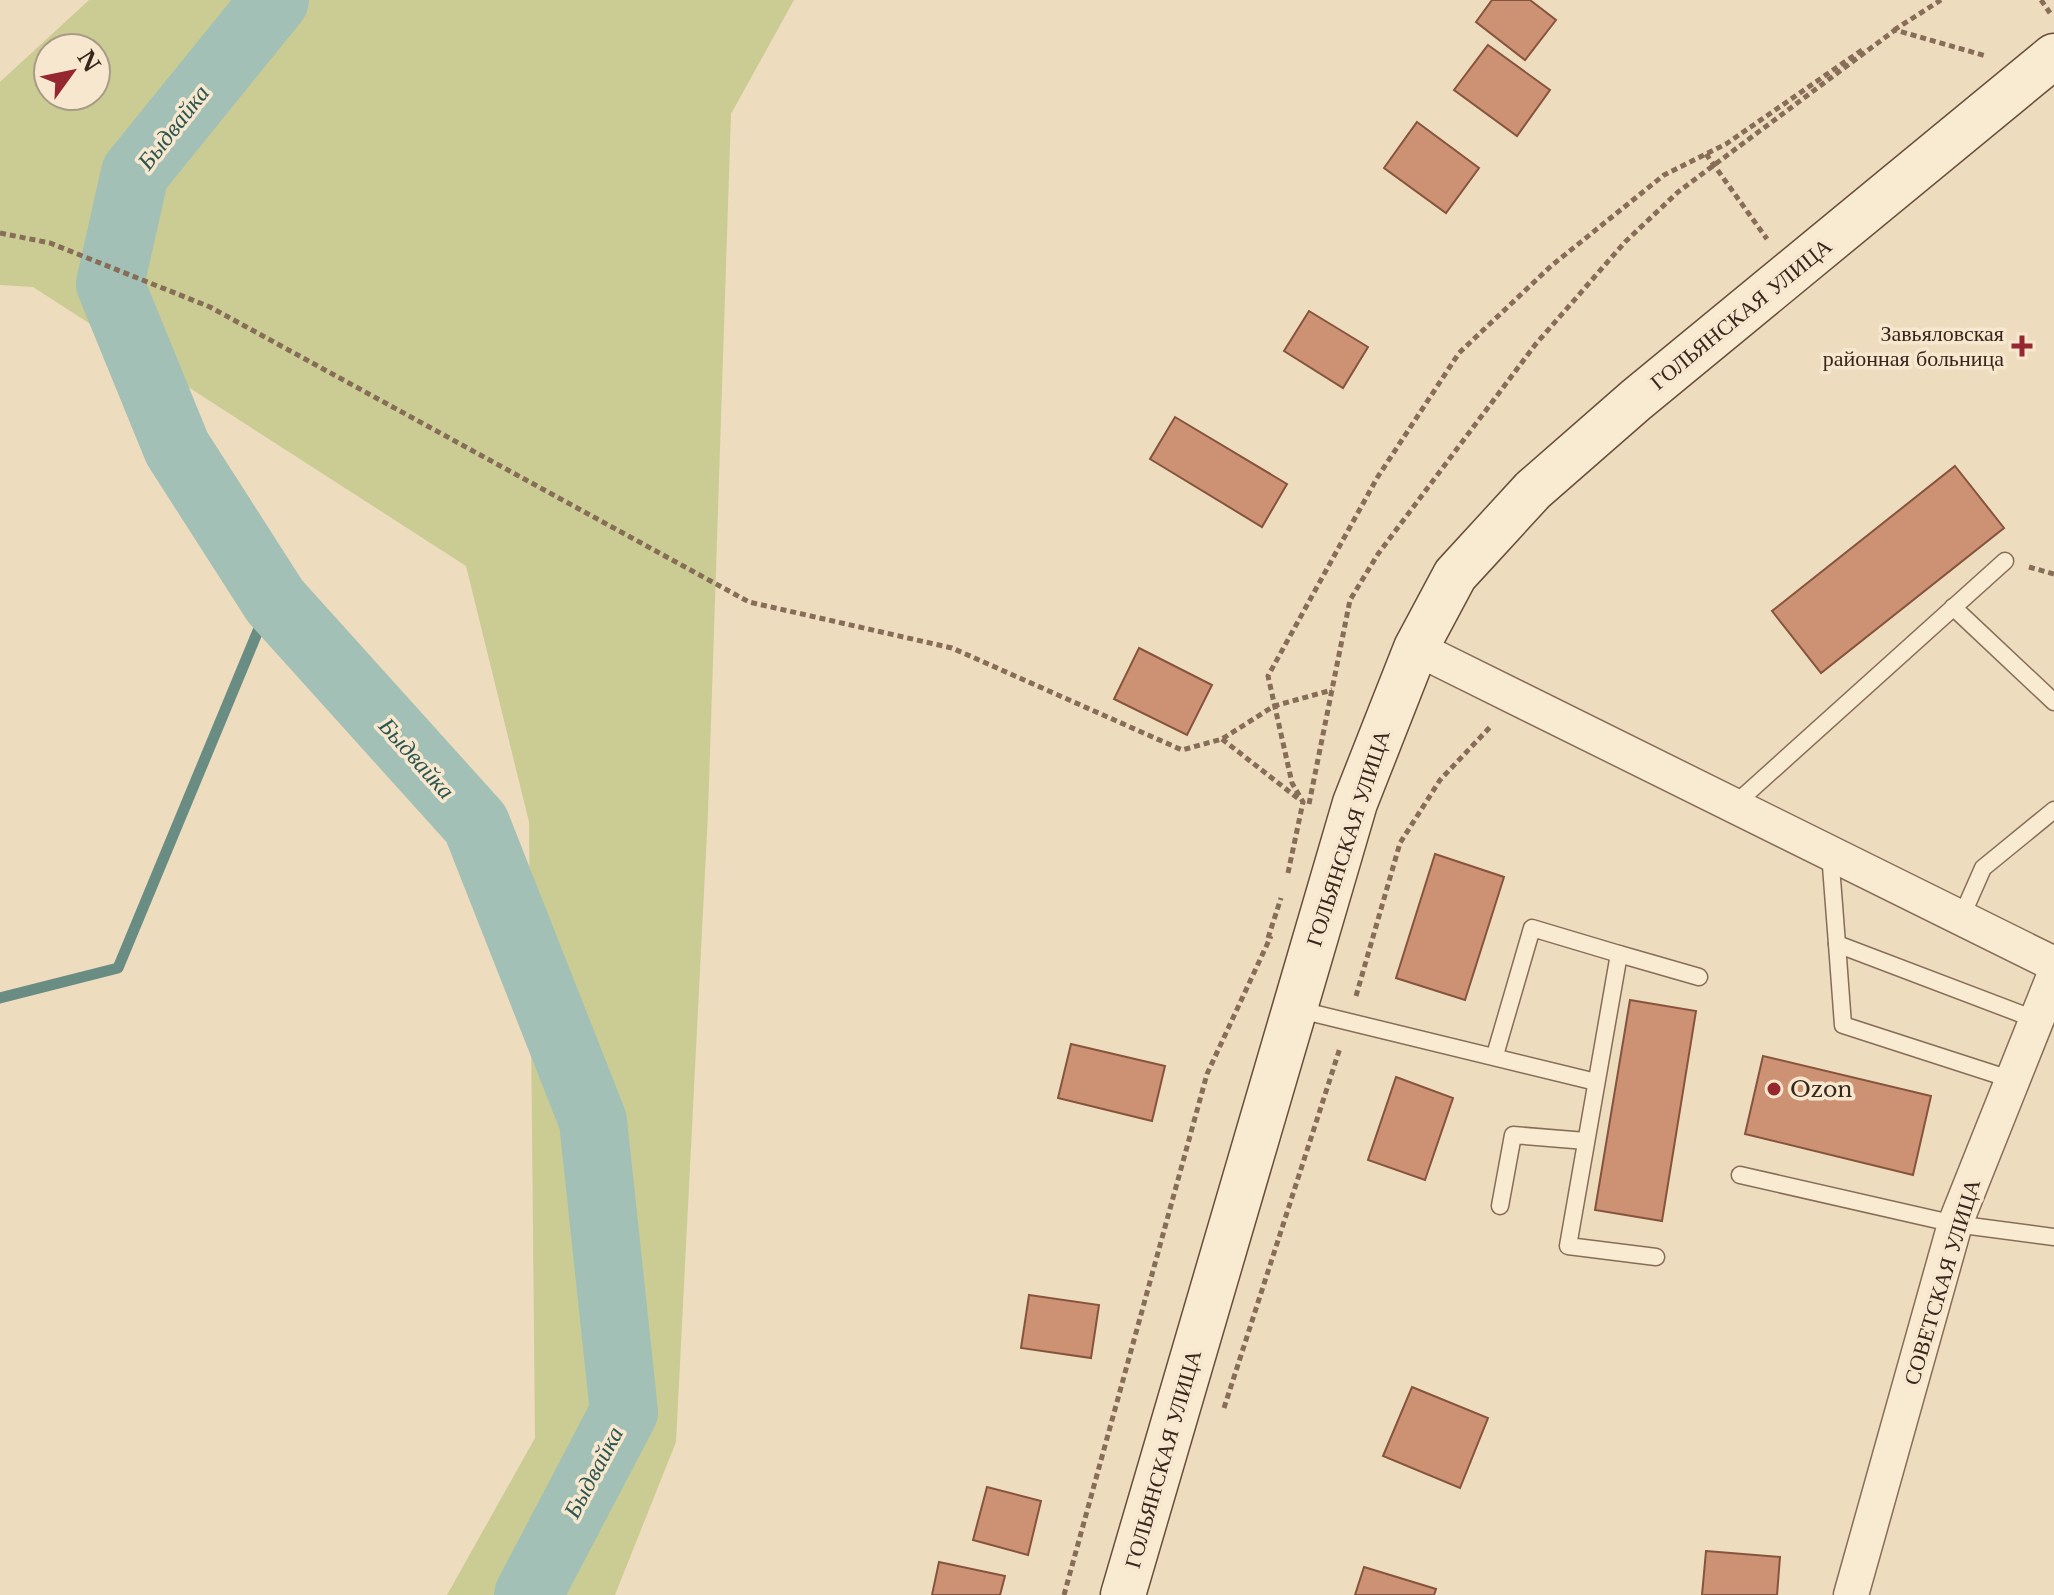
<svg xmlns="http://www.w3.org/2000/svg" width="2054" height="1595" font-family="'Libre Baskerville',serif">
<style>
.green{fill:#cacc93;fill-rule:evenodd}
.lines{fill:none;stroke-linecap:round;stroke-linejoin:round}
.stream{stroke:#698d82;stroke-width:11}
.river{stroke:#a2c0b5;stroke-width:68}
.building{fill:#cd9274;stroke:#86543c;stroke-width:2}
.service-casing{stroke:#876d57;stroke-width:19}
.minor-casing{stroke:#876d57;stroke-width:37}
.secondary-casing{stroke:#684e3a;stroke-width:47}
.path{stroke:#876d57;stroke-width:5;stroke-dasharray:6 4;stroke-linecap:butt}
.service{stroke:#f9ead2;stroke-width:16}
.minor{stroke:#f9ead2;stroke-width:34}
.secondary{stroke:#f9ead2;stroke-width:44}
.poi-dot{fill:#96262f;stroke:#f6e7ce;stroke-width:3}
.labels{text-anchor:middle;dominant-baseline:central;stroke-width:7;stroke-linejoin:round;paint-order:stroke}
.street-label{font-size:22px;fill:#36261c;stroke:#f6e7ce}
.poi-label{font-size:22px;fill:#36261c;stroke:#f6e7ce;text-anchor:end}
.water-label{font-size:24px;font-style:italic;fill:#2b5650;stroke:#f6e7ce}
</style>
<rect width="100%" height="100%" fill="#eedcbe"/>
<!-- green -->
<path class="green" d="M89 0H794L731 114 708 813 676 1442 615 1595H447L535 1438 529 822 466 566 33 287 0 285V82ZM48 48H96V96H48Z"/>
<g class="lines">
<!-- stream -->
<polyline class="stream" points="0,998 118,968 272,597"/>
<!-- river -->
<polyline class="river" points="275,0 135,173 110,284 177,448 275,601 476,824 593,1121 624,1412 528,1595"/>
</g>
<!-- building -->
<g class="building">
<polygon points="1492,0 1530,0 1556,20 1525,60 1476,22"/>
<polygon points="1488,45 1550,90 1517,136 1454,90"/>
<polygon points="1417,122 1479,168 1446,213 1384,168"/>
<polygon points="1309,311 1368,347 1343,388 1284,351"/>
<polygon points="1175,417 1287,484 1262,527 1150,459"/>
<polygon points="1955,466 2004,528 1821,673 1772,611"/>
<polygon points="1139,648 1212,685 1187,735 1114,699"/>
<polygon points="1435,854 1504,877 1465,1000 1396,978"/>
<polygon points="1630,1000 1696,1011 1662,1221 1595,1210"/>
<polygon points="1071,1044 1165,1066 1152,1121 1058,1098"/>
<polygon points="1763,1056 1931,1096 1913,1175 1745,1134"/>
<polygon points="1396,1077 1453,1098 1425,1180 1368,1160"/>
<polygon points="1029,1295 1099,1305 1091,1358 1021,1348"/>
<polygon points="1412,1387 1488,1418 1460,1488 1383,1456"/>
<polygon points="987,1487 1041,1501 1028,1555 973,1540"/>
<polygon points="1706,1551 1780,1557 1777,1595 1702,1595"/>
<polygon points="939,1562 1005,1576 1000,1595 932,1595"/>
<polygon points="1364,1567 1436,1589 1434,1595 1355,1595"/>
</g>
<g class="lines">
<defs>
<g id="service">
<polyline points="1953,607 2054,702"/>
<polyline points="1734,805 2005,561"/>
<polyline points="1830,853 1837,944 2037,1020"/>
<polyline points="1961,918 1983,868 2054,810"/>
<polyline points="1837,944 1843,1025 2013,1080"/>
<polyline points="1296,1009 1596,1082"/>
<polyline points="1495,1055 1532,928 1619,954"/>
<polyline points="1740,1175 1955,1224 2054,1237"/>
<polyline points="1500,1206 1513,1135 1586,1141"/>
<polyline points="1656,1257 1568,1246 1619,954 1699,977"/>
</g>
<g id="minor">
<polyline points="1416,648 2054,964"/>
<polyline points="1851,1595 1955,1224 2054,976"/>
</g>
<polyline id="secondary" points="1123,1595 1355,803 1416,648 1455,575 1533,490 1636,400 2054,56"/>
</defs>
<!-- service casing -->
<use href="#service" class="service-casing"/>
<!-- minor casing -->
<use href="#minor" class="minor-casing"/>
<!-- secondary casing -->
<use href="#secondary" class="secondary-casing"/>
<!-- path -->
<g class="path">
<polyline points="2041,0 2050,13"/>
<polyline points="1894,30 1941,0"/>
<polyline points="1706,154 1767,239"/>
<polyline points="0,233 50,243 210,307 749,602 952,648 1182,750 1222,739 1274,706 1332,690"/>
<polyline points="2029,567 2054,574"/>
<polyline points="1222,739 1300,800"/>
<polyline points="1309,804 1350,600 1378,554 1535,345 1625,242 1678,192 1895,30 1986,56"/>
<polyline points="1288,873 1303,802 1292,783 1268,676 1377,478 1459,353 1551,266 1664,175 1726,144 1862,50"/>
<polyline points="1268,938 1281,898"/>
<polyline points="1356,996 1400,843 1440,780 1492,725"/>
<polyline points="1224,1408 1340,1048"/>
<polyline points="1064,1595 1207,1074 1271,936"/>
</g>
<!-- service -->
<use href="#service" class="service"/>
<!-- minor -->
<use href="#minor" class="minor"/>
<!-- secondary -->
<use href="#secondary" class="secondary"/>
</g>
<!-- markers -->
<g class="poi-dot">
<path d="M2018 334h8v8h8v8h-8v8h-8v-8h-8v-8h8z"/>
<circle cx="1774" cy="1089" r="8"/>
</g>
<g class="labels">
<!-- street labels -->
<g class="street-label">
<text transform="translate(1741 314) rotate(-39)">ГОЛЬЯНСКАЯ УЛИЦА</text>
<text transform="translate(1348 838) rotate(-72)">ГОЛЬЯНСКАЯ УЛИЦА</text>
<text transform="translate(1942 1282) rotate(-73)">СОВЕТСКАЯ УЛИЦА</text>
<text transform="translate(1163 1459) rotate(-74)">ГОЛЬЯНСКАЯ УЛИЦА</text>
</g>
<!-- poi labels -->
<g class="poi-label">
<text x="2004" y="333">Завьяловская<tspan x="2004" dy="25">районная больница</tspan></text>
<text x="1790" y="1089" text-anchor="start">Ozon</text>
</g>
<!-- water labels -->
<g class="water-label">
<text transform="translate(173 127) rotate(-52)">Быдвайка</text>
<text transform="translate(417 758) rotate(48)">Быдвайка</text>
<text transform="translate(593 1472) rotate(-62)">Быдвайка</text>
</g>
</g>
<!-- north arrow -->
<g transform="translate(72 72) rotate(57)"><circle r="38" fill="#f6e7ce" stroke="#a99a87" stroke-width="2"/>
<path d="M0-6L14 30L0 20L-14 30Z" fill="#96262f"/>
<text y="-12" font-size="22" font-weight="bold" text-anchor="middle" fill="#36261c">N</text>
</g>
</svg>
